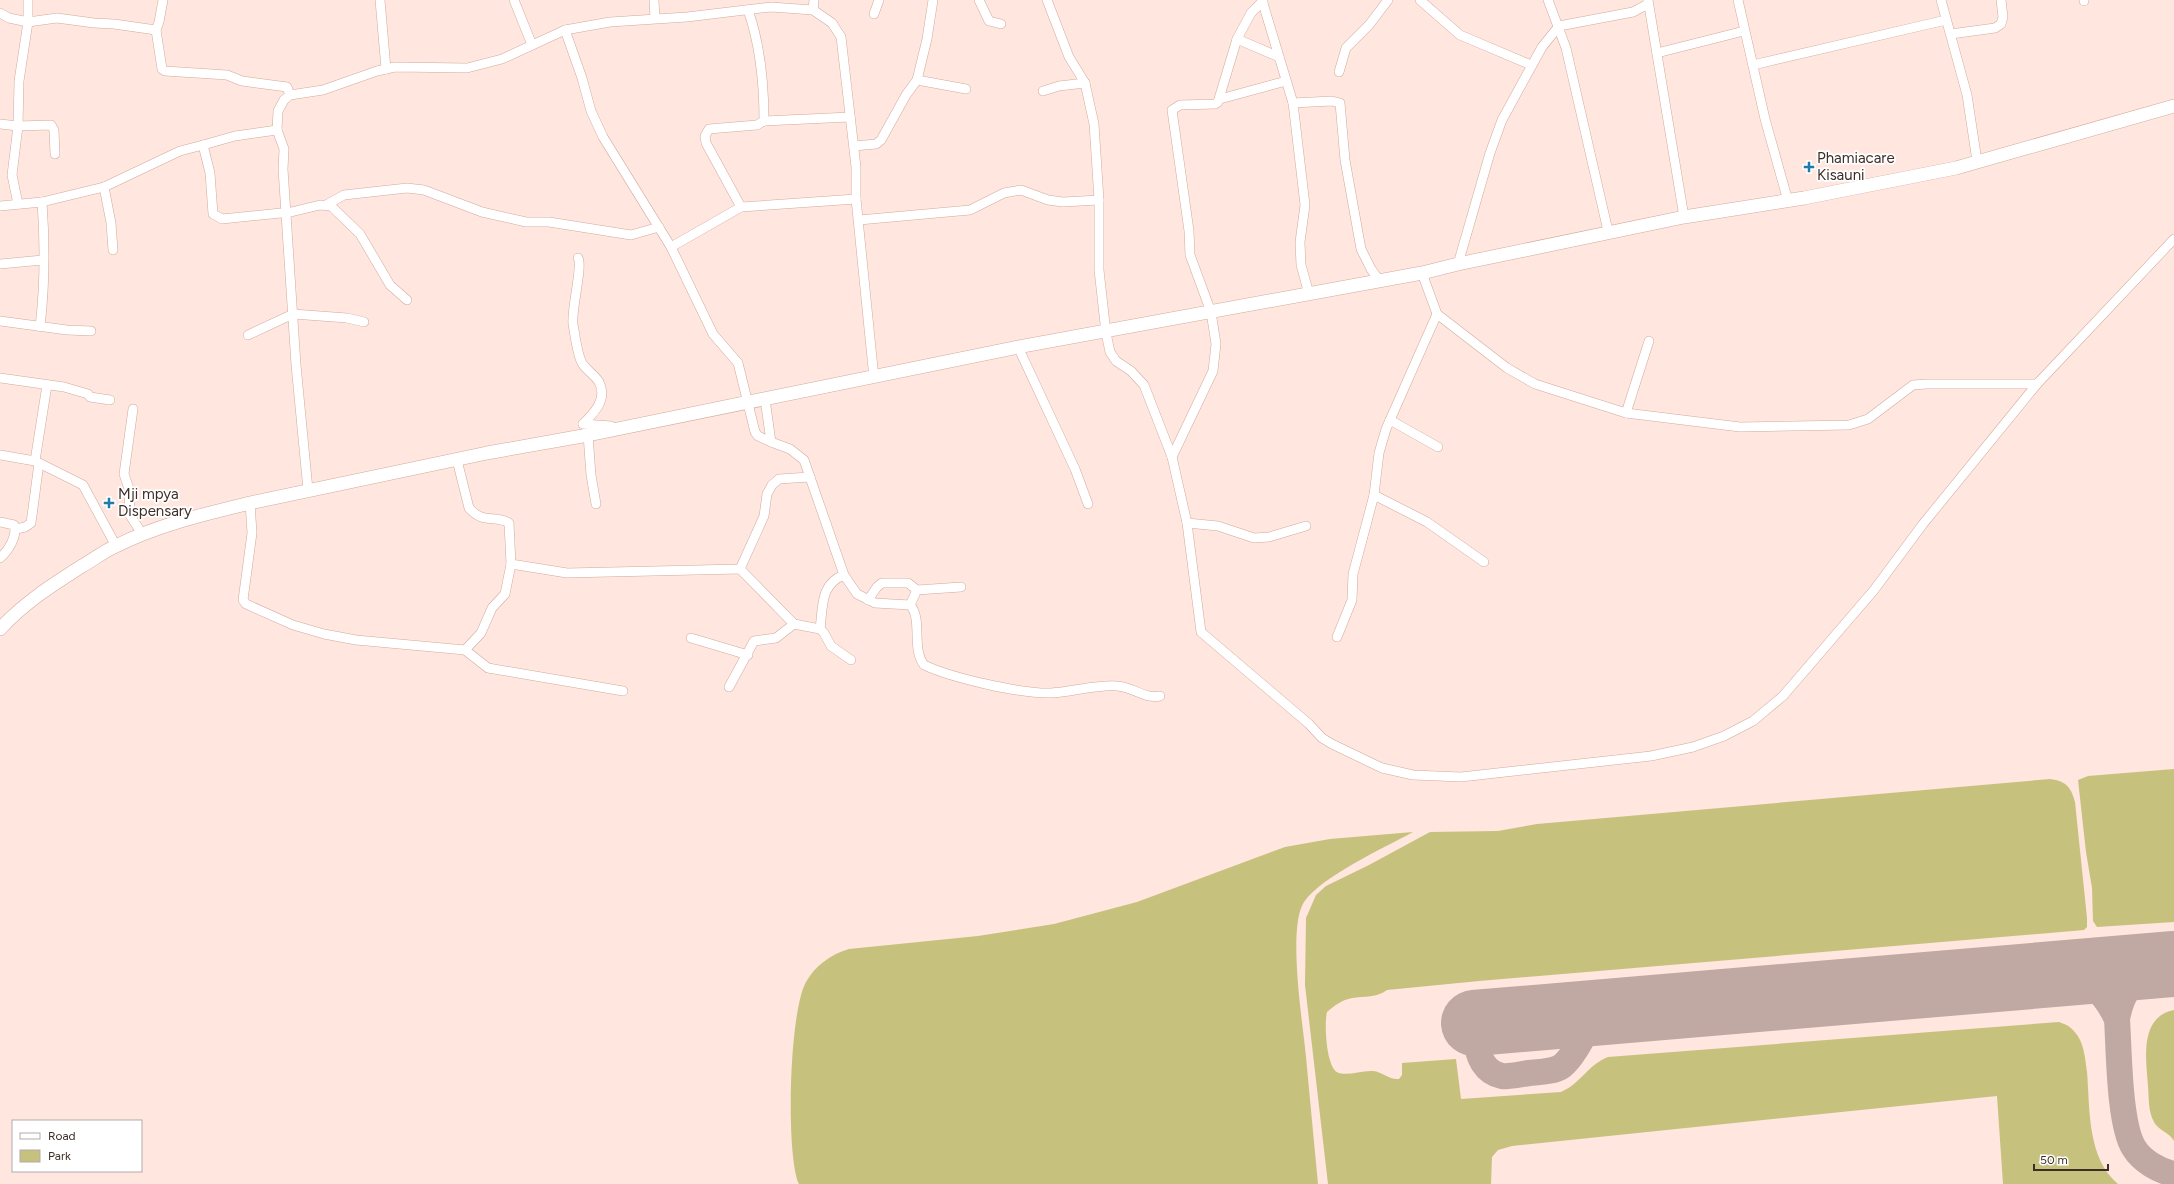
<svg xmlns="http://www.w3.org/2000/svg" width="2174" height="1184" font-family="Figtree,sans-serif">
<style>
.green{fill:#c7c17e}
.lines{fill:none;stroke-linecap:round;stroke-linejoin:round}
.taxiway{stroke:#bfa9a2;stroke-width:26}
.runway{stroke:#bfa9a2;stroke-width:66}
.minor-casing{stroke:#d1aa9d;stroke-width:10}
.secondary-casing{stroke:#d1aa9d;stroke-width:14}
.minor{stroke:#fff;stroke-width:9}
.secondary{stroke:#fff;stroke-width:13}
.poi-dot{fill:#1f7ba8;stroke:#fff;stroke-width:1.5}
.labels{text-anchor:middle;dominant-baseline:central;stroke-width:3.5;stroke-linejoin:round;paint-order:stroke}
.poi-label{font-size:15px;fill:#3d2e28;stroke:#fff;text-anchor:start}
</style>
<rect width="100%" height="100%" fill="#ffe6de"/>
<!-- green -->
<g class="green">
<polygon points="2174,769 2174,922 2097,927 2093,921 2092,888 2086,852 2078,780 2088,776"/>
<path d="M2050 779C2066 781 2071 787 2075 802L2087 918V927L2084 930 1479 981 1387 990C1377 998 1364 996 1352 998 1342 1000 1335 1005 1327 1012 1324 1023 1326 1070 1339 1073 1349 1076 1362 1070 1373 1071 1383 1072 1389 1080 1399 1079L1402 1075V1063L1456 1059 1461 1099 1561 1092C1580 1084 1589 1064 1608 1057L2059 1022C2064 1024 2068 1025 2072 1029 2084 1040 2085 1057 2087 1072 2090 1109 2087 1158 2118 1184H2003L1997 1096 1512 1146 1498 1150 1492 1157 1491 1184H1328L1305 985 1306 918 1316 895 1326 886 1369 865 1430 832 1498 831 1537 824Z"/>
<path d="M1413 832C1384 848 1322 876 1304 902 1287 928 1303 1024 1306 1057 1310 1100 1314 1142 1318 1184H799L798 1182C786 1149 789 1013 806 982 815 966 831 954 849 949L978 936 1054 924 1137 902 1285 847 1330 839Z"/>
<path d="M2174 1010V1141C2170 1133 2158 1130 2154 1122 2148 1111 2149 1098 2148 1086 2146 1059 2139 1017 2174 1010Z"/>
</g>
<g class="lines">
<!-- taxiway -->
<g class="taxiway">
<path d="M2060 973C2091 981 2103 990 2117 1019 2119 1049 2119 1125 2134 1148 2142 1161 2159 1171 2174 1174"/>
<path d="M1542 1017C1527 1013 1515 999 1500 1003 1470 1012 1468 1069 1502 1076 1510 1077 1521 1074 1529 1073 1538 1072 1554 1072 1562 1066 1575 1056 1587 1028 1596 1013"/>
<path d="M2117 1019C2122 990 2133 981 2156 965"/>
</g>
<!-- runway -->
<polyline class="runway" points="1474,1023 2174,964"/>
<defs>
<g id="minor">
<polyline points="28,0 28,22 19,81 18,126 51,125 54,130 55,154"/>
<polyline points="380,0 386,69"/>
<polyline points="514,0 532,45"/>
<polyline points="654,0 655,18"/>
<polyline points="979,0 989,21 1001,24"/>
<polyline points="1047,0 1069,57 1085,83 1094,124 1099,200 1099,270 1106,333 1110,352 1116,361 1131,371 1144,385 1172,457 1187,523 1201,632 1309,724 1322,738 1332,744 1382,768 1413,775 1461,777 1651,756 1693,747 1724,736 1753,721 1783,696 1874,590 1923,524 2037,384 2174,239"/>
<polyline points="1262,0 1293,103 1305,205 1300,242 1301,265 1309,294"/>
<polyline points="1420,0 1460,35 1531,65"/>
<polyline points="1548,0 1566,48 1608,231"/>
<polyline points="1648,0 1684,217"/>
<polyline points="1738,0 1765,119 1788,201"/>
<polyline points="1941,0 1967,95 1977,161"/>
<polyline points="2084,0 2084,1"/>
<polyline points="813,10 814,0"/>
<polyline points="0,13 9,18 28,22 57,18 94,23 114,24 156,30 159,22 163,0"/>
<polyline points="874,14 879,0"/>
<polyline points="156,30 162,69 165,71 227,75 242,81 287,87 290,95"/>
<polyline points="565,30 582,78 591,111 603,137 671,247 713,334 738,363 755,432 758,436 771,442"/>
<polyline points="1951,34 1995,28 2001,24 2003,17 2001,0"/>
<polyline points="1237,39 1279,57"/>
<polyline points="1657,53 1744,31"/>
<polyline points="1753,65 1946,20"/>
<polyline points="1339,72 1346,48 1369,25 1388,0"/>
<polyline points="917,80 966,89"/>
<polyline points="1043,91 1059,86 1085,83"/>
<polyline points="1220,99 1286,81"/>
<polyline points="1293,103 1332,101 1340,103 1345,160 1361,249 1371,269 1379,280"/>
<polyline points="764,121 850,117"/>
<polyline points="0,124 18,126 12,175 18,204"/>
<polyline points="203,145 235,136 277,130"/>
<polyline points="854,146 876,144 881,140 906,95 917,80 927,39 933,0"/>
<polyline points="104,187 111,223 113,250"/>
<polyline points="326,205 344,195 407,188 424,190 482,212 526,222 549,222 631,235 659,227"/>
<polyline points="0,206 42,202 104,187 180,151 203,145 210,173 213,214 222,219 291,212 320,205 331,206 360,234 390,285 407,300"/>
<polyline points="741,207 856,199"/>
<polyline points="859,220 970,210 1004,193 1021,190 1048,200 1063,202 1099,200"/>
<path d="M671 247 741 207 706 143 705 136 709 129 757 125 764 121C764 85 760 44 748 10"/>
<path d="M578 258C583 265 571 311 573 324 575 335 577 354 582 363 586 370 595 375 599 382 608 399 594 413 583 424"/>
<polyline points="0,264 43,260"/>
<polyline points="1458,264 1490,153 1502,120 1542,47 1559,26 1633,12 1648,4"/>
<polyline points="1422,273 1437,314 1507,368 1535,384 1626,413 1740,427 1849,425 1868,419 1913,385 1927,384 2037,384"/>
<polyline points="0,321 67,330 91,331"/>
<path d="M40 327C45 285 45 243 42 202"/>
<polyline points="248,335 293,314 347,318 364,322"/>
<polyline points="1018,347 1075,469 1088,504"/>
<polyline points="0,378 64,387 88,394 90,397 110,400"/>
<path d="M765 399 771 442 790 449 804 460 844 575 857 594 875 603 910 605C923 619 911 648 924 665 952 678 1021 694 1051 693 1071 692 1099 684 1117 686 1134 687 1143 699 1160 696"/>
<polyline points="133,409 124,474 129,489 130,515 142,534"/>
<polyline points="1626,413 1649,341"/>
<polyline points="1390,420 1438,447"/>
<polyline points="583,424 611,426 615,430"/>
<polyline points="588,435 591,475 596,504"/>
<polyline points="0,455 35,461 83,485 116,546"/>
<polyline points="1172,457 1213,371 1216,344 1211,312 1190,255 1189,231 1172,110 1180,105 1215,104 1218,102 1237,39 1251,13 1263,1"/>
<path d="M457 460 469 508C484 525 495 514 509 523L511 564 567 573 740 569 764 516 767 494 772 485 779 479 810 477"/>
<polyline points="35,461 47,385"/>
<polyline points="308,490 296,365 283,169 284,149 277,130 278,111 284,100 290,95 323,90 377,71 395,67 467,68 502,59 565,30 610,22 687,17 771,7 813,10 832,23 841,37 856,167 856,199 874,378"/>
<polyline points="1374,495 1379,453 1386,429 1437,314"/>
<polyline points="250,503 252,533 243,600 246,604 293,625 324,634 356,640 465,650 488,668 623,691"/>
<path d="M0 522 14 525C18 536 8 551 0 558"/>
<polyline points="1187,523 1218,526 1254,538 1269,537 1306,526"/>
<polyline points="16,529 25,527 31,523 39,463"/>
<polyline points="740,569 794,624 820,629 824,633 831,646 851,660"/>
<polyline points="868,600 877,587 882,583 908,583 917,590"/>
<polyline points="910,605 917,590 961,587"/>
<path d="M820 629C823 607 820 584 844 575"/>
<polyline points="1337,637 1352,600 1353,574 1374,495 1427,522 1484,562"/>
<polyline points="691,638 748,655"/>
<polyline points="465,650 481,633 492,608 505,594 511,564"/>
<polyline points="729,687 754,641 776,638 794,624"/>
</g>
<path id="secondary" d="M0 629C24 603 52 585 82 566 93 560 104 551 116 546 157 525 205 514 250 503L487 453 588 435 1018 347 1422 273 1458 264 1684 217 1804 198 1956 168 2174 106"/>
</defs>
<!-- minor casing -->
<use href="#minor" class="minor-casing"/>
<!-- secondary casing -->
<use href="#secondary" class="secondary-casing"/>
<!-- minor -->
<use href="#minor" class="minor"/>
<!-- secondary -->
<use href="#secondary" class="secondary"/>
</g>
<!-- markers -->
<g class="poi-dot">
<path d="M1807 161h4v4h4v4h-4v4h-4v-4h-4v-4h4z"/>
<path d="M107 497h4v4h4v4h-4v4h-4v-4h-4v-4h4z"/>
</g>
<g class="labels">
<!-- poi labels -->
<g class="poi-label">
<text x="1817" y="158">Phamiacare<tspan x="1817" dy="17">Kisauni</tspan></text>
<text x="118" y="494">Mji mpya<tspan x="118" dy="17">Dispensary</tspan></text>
</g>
</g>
<!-- legend -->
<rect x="12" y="1120" width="130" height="52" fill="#ffffff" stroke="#b1aba9"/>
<rect x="20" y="1133" width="20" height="6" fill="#ffffff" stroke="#b1aba9"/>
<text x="48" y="1140" font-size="12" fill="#3d2e28">Road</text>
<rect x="20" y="1150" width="20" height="12" fill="#c7c17e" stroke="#b1aba9"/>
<text x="48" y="1160" font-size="12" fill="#3d2e28">Park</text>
<!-- scale -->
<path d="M2034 1164v6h74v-6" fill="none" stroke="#3d2e28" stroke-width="2"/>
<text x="2040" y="1164" font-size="12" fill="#3d2e28" stroke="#ffffff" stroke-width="3" paint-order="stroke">50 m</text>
</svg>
